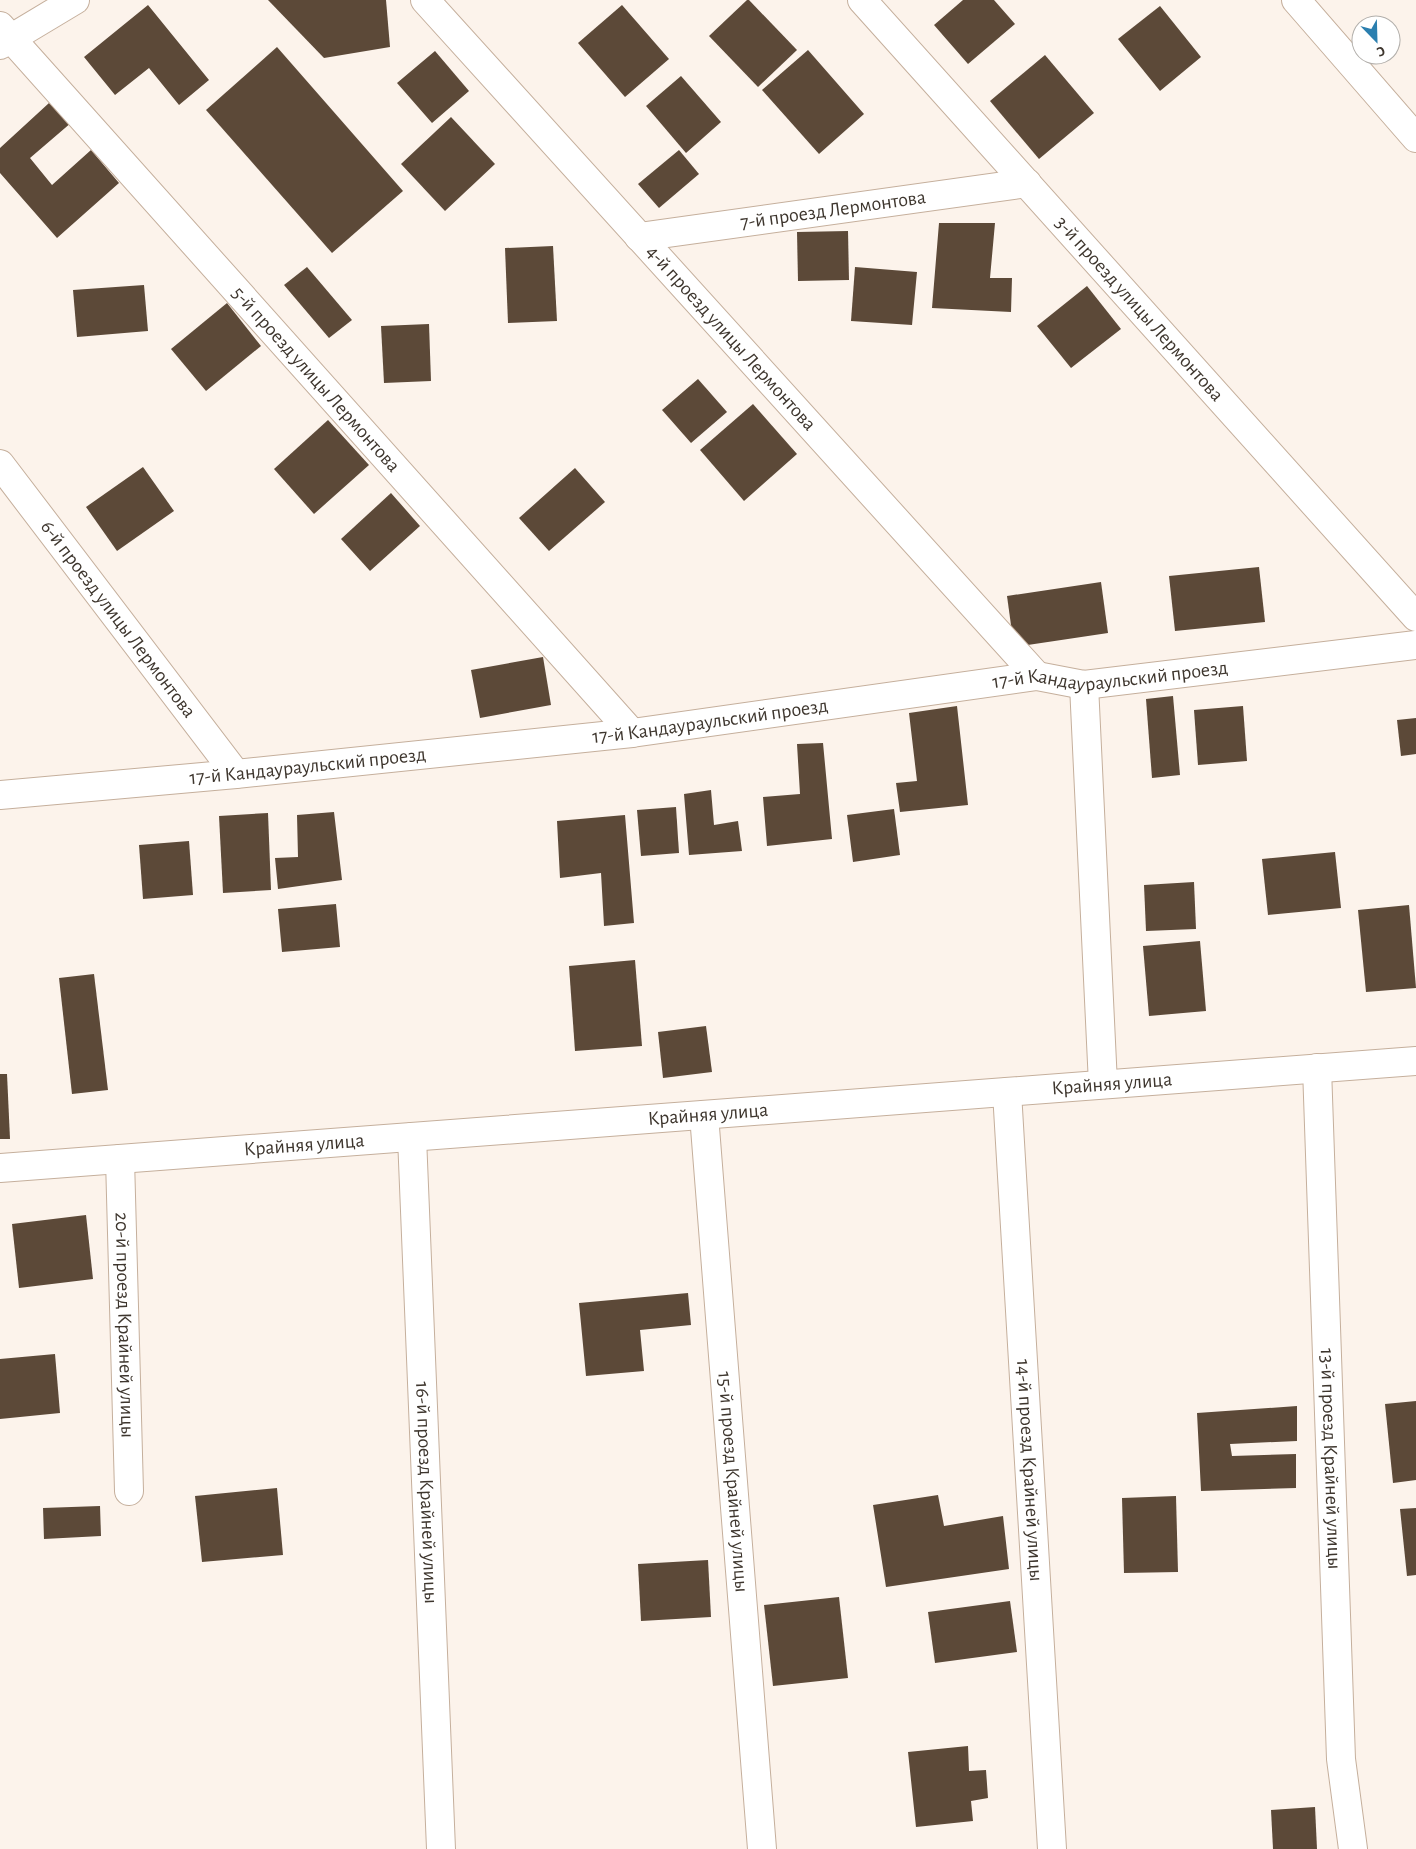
<svg xmlns="http://www.w3.org/2000/svg" width="1416" height="1849" font-family="'Alegreya Sans',sans-serif">
<style>
.building{fill:#5c4938}
.lines{fill:none;stroke-linecap:round;stroke-linejoin:round}
.minor-casing{stroke:#c5af9c;stroke-width:30}
.minor{stroke:#fff;stroke-width:28}
.labels{text-anchor:middle;dominant-baseline:central;stroke-width:5;stroke-linejoin:round;paint-order:stroke}
.street-label{font-size:20px;fill:#3e362e;stroke:#fff}
</style>
<rect width="100%" height="100%" fill="#fcf3eb"/>
<!-- building -->
<g class="building">
<polygon points="268,0 386,0 390,47 324,58"/>
<polygon points="747,0 749,0 797,50 758,87 709,36"/>
<polygon points="963,0 994,0 1015,24 968,64 934,25"/>
<polygon points="148,5 209,80 179,105 149,68 115,95 84,57"/>
<polygon points="622,5 669,59 625,97 578,43"/>
<polygon points="1160,6 1201,57 1160,91 1118,39"/>
<polygon points="277,47 403,191 332,253 206,110"/>
<polygon points="808,50 864,114 819,154 762,90"/>
<polygon points="435,51 469,91 432,123 397,83"/>
<polygon points="1045,55 1094,113 1039,159 990,101"/>
<polygon points="681,76 721,122 686,153 646,106"/>
<polygon points="49,103 72,122 30,158 52,185 91,150 119,183 57,238 0,173 0,148"/>
<polygon points="451,117 495,164 445,211 401,164"/>
<polygon points="679,150 699,174 659,208 638,184"/>
<polygon points="939,223 995,223 990,278 1012,278 1011,312 932,308"/>
<polygon points="848,231 849,280 798,281 797,232"/>
<polygon points="553,246 557,321 508,323 505,248"/>
<polygon points="307,267 352,320 329,338 284,285"/>
<polygon points="855,267 917,272 912,325 851,321"/>
<polygon points="144,285 148,331 77,337 73,290"/>
<polygon points="1087,286 1121,329 1071,368 1037,326"/>
<polygon points="227,303 261,346 206,391 171,349"/>
<polygon points="429,324 431,381 384,383 381,326"/>
<polygon points="698,379 727,412 691,443 662,410"/>
<polygon points="753,404 797,454 744,501 700,450"/>
<polygon points="328,420 369,465 314,514 274,469"/>
<polygon points="143,467 174,511 117,551 86,507"/>
<polygon points="575,468 605,502 549,551 519,518"/>
<polygon points="391,493 420,526 370,571 341,539"/>
<polygon points="1259,567 1265,622 1175,631 1169,576"/>
<polygon points="1101,582 1108,633 1014,647 1007,596"/>
<polygon points="543,657 551,705 480,718 471,670"/>
<polygon points="1173,696 1180,775 1152,778 1146,699"/>
<polygon points="957,706 968,805 900,812 896,783 917,781 909,713"/>
<polygon points="1243,706 1247,761 1198,765 1194,710"/>
<polygon points="1416,718 1416,754 1401,756 1397,720"/>
<polygon points="823,743 832,839 767,846 763,797 800,794 797,744"/>
<polygon points="711,790 714,825 738,821 742,851 689,855 684,794"/>
<polygon points="676,807 679,853 641,856 637,810"/>
<polygon points="894,809 900,855 853,862 847,815"/>
<polygon points="334,812 342,880 278,889 275,858 298,857 297,815"/>
<polygon points="268,813 271,890 223,893 219,816"/>
<polygon points="625,815 634,923 604,926 601,873 560,878 557,821"/>
<polygon points="189,841 193,895 143,899 139,845"/>
<polygon points="1335,852 1341,908 1268,915 1262,859"/>
<polygon points="1194,882 1196,929 1146,931 1144,885"/>
<polygon points="336,904 340,947 282,952 278,909"/>
<polygon points="1409,905 1416,988 1366,992 1358,910"/>
<polygon points="1200,941 1206,1011 1149,1016 1143,946"/>
<polygon points="635,960 642,1046 575,1051 569,966"/>
<polygon points="94,974 108,1090 72,1094 59,978"/>
<polygon points="706,1026 712,1072 663,1078 658,1032"/>
<polygon points="0,1074 7,1074 10,1139 0,1139"/>
<polygon points="86,1215 93,1279 19,1288 12,1224"/>
<polygon points="688,1293 691,1325 640,1330 644,1371 586,1376 579,1303"/>
<polygon points="55,1354 60,1413 0,1419 0,1359"/>
<polygon points="1416,1401 1416,1480 1393,1483 1385,1404"/>
<polygon points="1297,1406 1297,1441 1230,1444 1232,1456 1296,1454 1296,1488 1201,1491 1197,1413"/>
<polygon points="277,1488 283,1555 202,1562 195,1496"/>
<polygon points="938,1495 944,1526 1003,1516 1009,1569 886,1587 873,1505"/>
<polygon points="1176,1496 1178,1572 1124,1573 1122,1498"/>
<polygon points="100,1506 101,1536 44,1539 43,1508"/>
<polygon points="1416,1508 1416,1575 1407,1576 1400,1509"/>
<polygon points="708,1560 711,1617 641,1621 638,1564"/>
<polygon points="839,1597 848,1678 773,1686 764,1605"/>
<polygon points="1010,1601 1017,1652 935,1663 928,1612"/>
<polygon points="968,1746 969,1771 986,1770 988,1798 971,1801 973,1821 916,1827 908,1752"/>
<polygon points="1315,1807 1317,1849 1273,1849 1271,1810"/>
</g>
<g class="lines">
<defs>
<g id="minor">
<path id="s1" d="M425 0 1037 676"/>
<path id="s2" d="M862 0 1416 617"/>
<polyline points="1296,0 1416,138"/>
<path id="s3" d="M0 26 632 733"/>
<polyline points="0,45 75,0"/>
<path id="s4" d="M639 237 1027 183"/>
<path id="s5" d="M0 464 236 774"/>
<polyline points="1084,685 1103,1084"/>
<path id="s6" d="M0 795 236 774 632 733 1037 676 1084 685 1416 645"/>
<path id="s7" d="M1317 1068 1341 1759 1353 1849"/>
<path id="s8" d="M1007 1092 1052 1849"/>
<path id="s9" d="M704 1115 762 1849"/>
<path id="s10" d="M412 1137 441 1849"/>
<path id="s11" d="M120 1159 129 1491"/>
<path id="s12" d="M0 1168 1416 1061"/>
</g>
</defs>
<!-- minor casing -->
<use href="#minor" class="minor-casing"/>
<!-- minor -->
<use href="#minor" class="minor"/>
</g>
<g class="labels">
<!-- street labels -->
<g class="street-label">
<text stroke="none"><textPath href="#s4" startOffset="196">7-й проезд Лермонтова</textPath></text>
<text stroke="none"><textPath href="#s2" startOffset="415">3-й проезд улицы Лермонтова</textPath></text>
<text stroke="none"><textPath href="#s1" startOffset="456">4-й проезд улицы Лермонтова</textPath></text>
<text stroke="none"><textPath href="#s3" startOffset="474">5-й проезд улицы Лермонтова</textPath></text>
<text stroke="none"><textPath href="#s5" startOffset="195">6-й проезд улицы Лермонтова</textPath></text>
<text stroke="none"><textPath href="#s6" startOffset="1118">17-й Кандаураульский проезд</textPath></text>
<text stroke="none"><textPath href="#s6" startOffset="714">17-й Кандаураульский проезд</textPath></text>
<text stroke="none"><textPath href="#s6" startOffset="309">17-й Кандаураульский проезд</textPath></text>
<text stroke="none"><textPath href="#s12" startOffset="1115">Крайняя улица</textPath></text>
<text stroke="none"><textPath href="#s12" startOffset="710">Крайняя улица</textPath></text>
<text stroke="none"><textPath href="#s12" startOffset="305">Крайняя улица</textPath></text>
<text stroke="none"><textPath href="#s11" startOffset="166">20-й проезд Крайней улицы</textPath></text>
<text stroke="none"><textPath href="#s7" startOffset="391">13-й проезд Крайней улицы</textPath></text>
<text stroke="none"><textPath href="#s8" startOffset="379">14-й проезд Крайней улицы</textPath></text>
<text stroke="none"><textPath href="#s9" startOffset="368">15-й проезд Крайней улицы</textPath></text>
<text stroke="none"><textPath href="#s10" startOffset="356">16-й проезд Крайней улицы</textPath></text>
</g>
</g>
<!-- north arrow -->
<g transform="translate(1376 40) rotate(157)"><circle r="24" fill="#ffffff" stroke="#b2afab"/>
<path d="M0-4L9 19L0 12L-9 19Z" fill="#2b7faf"/>
<text y="-8" font-size="14" font-weight="bold" text-anchor="middle" fill="#3e362e">С</text>
</g>
</svg>
